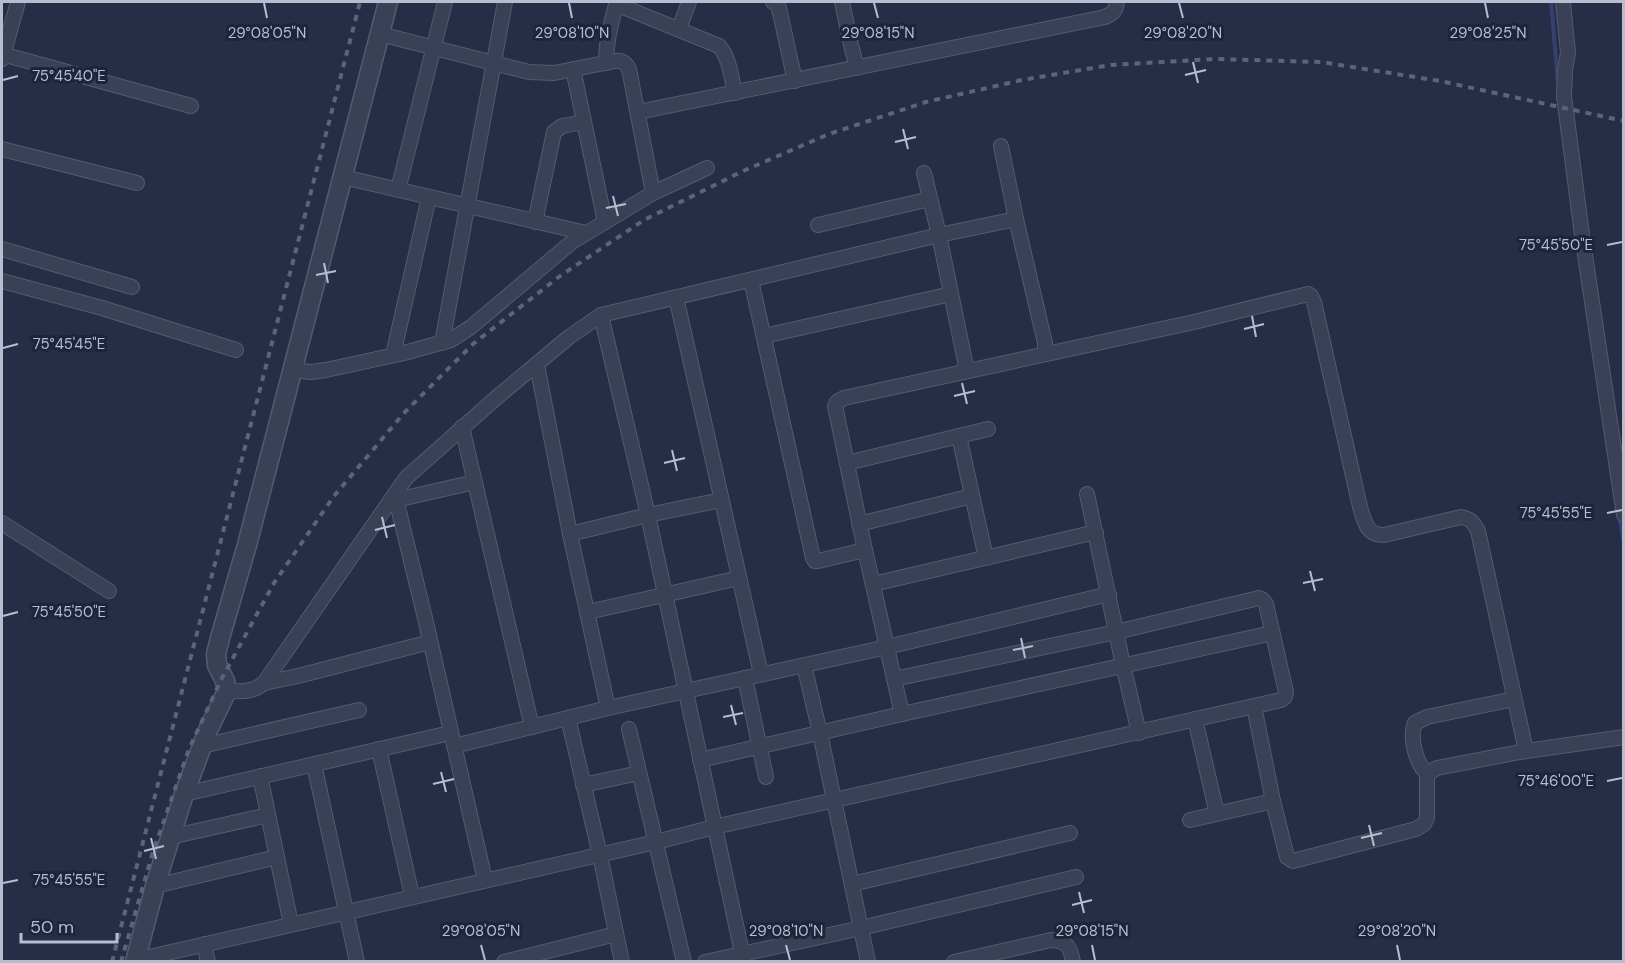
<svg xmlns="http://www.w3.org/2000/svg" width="1625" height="963" font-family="'DM Sans',sans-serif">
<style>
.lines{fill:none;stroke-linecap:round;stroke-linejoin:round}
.stream{stroke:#35416d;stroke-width:4}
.minor-casing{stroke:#555a70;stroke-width:16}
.tertiary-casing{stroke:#555a70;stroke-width:21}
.minor{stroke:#3a4056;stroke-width:14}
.tertiary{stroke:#3a4056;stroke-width:18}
.rail{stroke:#5b637d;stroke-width:4;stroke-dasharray:6 6;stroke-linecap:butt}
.ticks{fill:none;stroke:#b8bccf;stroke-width:2}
.ticks-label{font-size:15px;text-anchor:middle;fill:#b8bccf;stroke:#1e243b;stroke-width:6;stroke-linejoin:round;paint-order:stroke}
</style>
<rect width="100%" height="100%" fill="#252d47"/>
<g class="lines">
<!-- stream -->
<g class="stream">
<polyline points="1551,2 1558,83"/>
<polyline points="1619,515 1624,544"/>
</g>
<defs>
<g id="minor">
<polyline points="773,2 776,3 779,8 795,81"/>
<polyline points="842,2 851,45 857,68"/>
<polyline points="1563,2 1568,53 1565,70 1564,96 1582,235 1624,515"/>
<path d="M616 4 719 46C730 58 731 78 735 93"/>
<polyline points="679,29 689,2"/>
<path d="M380 34 529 72 554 73 615 61C622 60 626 63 629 69L653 193"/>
<polyline points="2,54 191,106"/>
<polyline points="2,59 18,2"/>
<path d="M606 63C606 41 611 22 617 2"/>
<polyline points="573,69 605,222"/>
<path d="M638 112 1105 17C1113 13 1116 11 1117 2"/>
<polyline points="1001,146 1016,219 1045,343 1045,354"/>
<polyline points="2,149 137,183"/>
<polyline points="924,173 939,235 967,371"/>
<polyline points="343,177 586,233"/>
<polyline points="398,190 445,2"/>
<polyline points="535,222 554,132 562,126 584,122"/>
<polyline points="818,225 930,199"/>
<polyline points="2,249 132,287"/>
<polyline points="751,280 813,558 815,561 818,561 865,550"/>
<polyline points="2,281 102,308 236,350"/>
<polyline points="676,297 761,674"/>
<polyline points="601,315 648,515 744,962"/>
<polyline points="764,336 951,294"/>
<polyline points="442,343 505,2"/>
<polyline points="393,355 429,197"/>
<polyline points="537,365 570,534 608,708"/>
<polyline points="292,367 300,371 311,372 326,370 404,353 451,340 471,327 572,242 653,193 707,168"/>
<polyline points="462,427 532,727"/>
<polyline points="959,436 986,558"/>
<polyline points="847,463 988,429"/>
<polyline points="1087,494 1123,665 1139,733"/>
<polyline points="395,495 425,618 485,880"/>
<polyline points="396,500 475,482"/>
<polyline points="2,523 109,591"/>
<polyline points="859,524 972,496"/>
<polyline points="570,534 648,515 721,500"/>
<polyline points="873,584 1096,532"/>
<polyline points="588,612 739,578"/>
<polyline points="804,665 820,733 868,962"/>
<polyline points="745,678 766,777"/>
<polyline points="264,683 298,676 430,642"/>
<path d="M227 691C241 691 252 693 264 683L406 478 496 398 569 337 601 315 939 235 1016 219"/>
<polyline points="1254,706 1273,801 1287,857 1293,861 1416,829 1424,824 1427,818 1427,777 1430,772 1437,768 1520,752 1624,737"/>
<path d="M902 714 865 550 835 406 837 402 844 398 1194 322 1308 294 1311 296 1314 302 1360 507C1365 522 1366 535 1384 535L1461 517C1471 519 1473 522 1478 531L1526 751"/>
<polyline points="568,718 600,855 622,962"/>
<polyline points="1195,719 1217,814"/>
<polyline points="629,729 684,962"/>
<polyline points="202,746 359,710"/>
<polyline points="454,746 608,708 887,647 1109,594"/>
<polyline points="379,749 412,896"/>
<polyline points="700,760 902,714 1272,633"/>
<polyline points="314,764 357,962"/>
<path d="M1428 774C1416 765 1409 737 1415 723L1427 717 1514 699"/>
<polyline points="260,776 291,924"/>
<polyline points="583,785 639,773"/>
<polyline points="184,794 450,733"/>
<polyline points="1190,820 1273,801"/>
<polyline points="170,837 268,815"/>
<polyline points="852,884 1070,833"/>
<polyline points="155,886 277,857"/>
<polyline points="204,944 208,962"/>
<polyline points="136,960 656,842 714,827 1281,700 1285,697 1286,692 1266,604 1263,600 1259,598 1116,632 894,679"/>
<polyline points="504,962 616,934"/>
<polyline points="705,962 861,928 1076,877"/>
<path d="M954 962 1051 940C1067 941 1070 946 1073 962"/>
</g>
<polyline id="tertiary" points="135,962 155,886 184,794 208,730 227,691 225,681 217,665 216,654 220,638 247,545 388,2"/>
</defs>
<!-- minor casing -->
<use href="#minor" class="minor-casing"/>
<!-- tertiary casing -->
<use href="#tertiary" class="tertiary-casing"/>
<!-- minor -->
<use href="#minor" class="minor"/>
<!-- tertiary -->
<use href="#tertiary" class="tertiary"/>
<!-- rail -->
<g class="rail">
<polyline points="112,962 360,2"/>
<polyline points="121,962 153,852 189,749 222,678 274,583 334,496 404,413 473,344 560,276 644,220 743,171 829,134 926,102 1022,80 1111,65 1215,59 1321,62 1440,81 1624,121"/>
</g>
</g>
<!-- ticks -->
<path class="ticks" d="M264 3 267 18M569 3 572 18M874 3 878 18M1179 3 1183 18M1485 3 1488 18M1193 62 1198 83M1185 75 1206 70M3 80 18 76M903 129 908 149M895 142 916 137M613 196 618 216M606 208 626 204M1607 245 1622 242M324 263 328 283M316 275 336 271M1252 316 1256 337M1244 329 1264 324M3 348 18 344M962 383 967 404M954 396 975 391M672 450 677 471M664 463 685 458M1607 513 1622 510M382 517 387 538M375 530 395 525M1310 571 1315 591M1303 583 1323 579M3 616 18 612M1021 638 1025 658M1013 650 1033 646M731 705 736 725M723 717 743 713M441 772 446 792M1607 781 1622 778M433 784 454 779M1369 825 1374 846M151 838 156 859M1361 838 1382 833M144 851 164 846M3 883 18 880M1079 892 1084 913M1072 905 1092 900M481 945 485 960M786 945 790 960M1092 945 1095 960M1397 945 1400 960"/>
<g class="ticks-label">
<text x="267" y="38">29°08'05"N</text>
<text x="572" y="38">29°08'10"N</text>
<text x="878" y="38">29°08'15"N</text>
<text x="1183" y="38">29°08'20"N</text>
<text x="1488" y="38">29°08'25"N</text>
<text x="69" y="81">75°45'40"E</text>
<text x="1556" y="250">75°45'50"E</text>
<text x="69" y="349">75°45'45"E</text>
<text x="1556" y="518">75°45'55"E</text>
<text x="69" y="617">75°45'50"E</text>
<text x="1556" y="786">75°46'00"E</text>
<text x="69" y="885">75°45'55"E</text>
<text x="481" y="936">29°08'05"N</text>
<text x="786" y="936">29°08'10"N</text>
<text x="1092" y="936">29°08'15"N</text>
<text x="1397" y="936">29°08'20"N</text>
</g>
<!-- border -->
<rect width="1625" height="963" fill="none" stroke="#b8bccf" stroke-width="6"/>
<!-- scale -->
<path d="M21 933v9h96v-9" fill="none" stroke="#b8bccf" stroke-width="3"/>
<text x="30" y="933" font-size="18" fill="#b8bccf" stroke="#1e243b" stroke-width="4.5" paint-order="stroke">50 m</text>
</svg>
